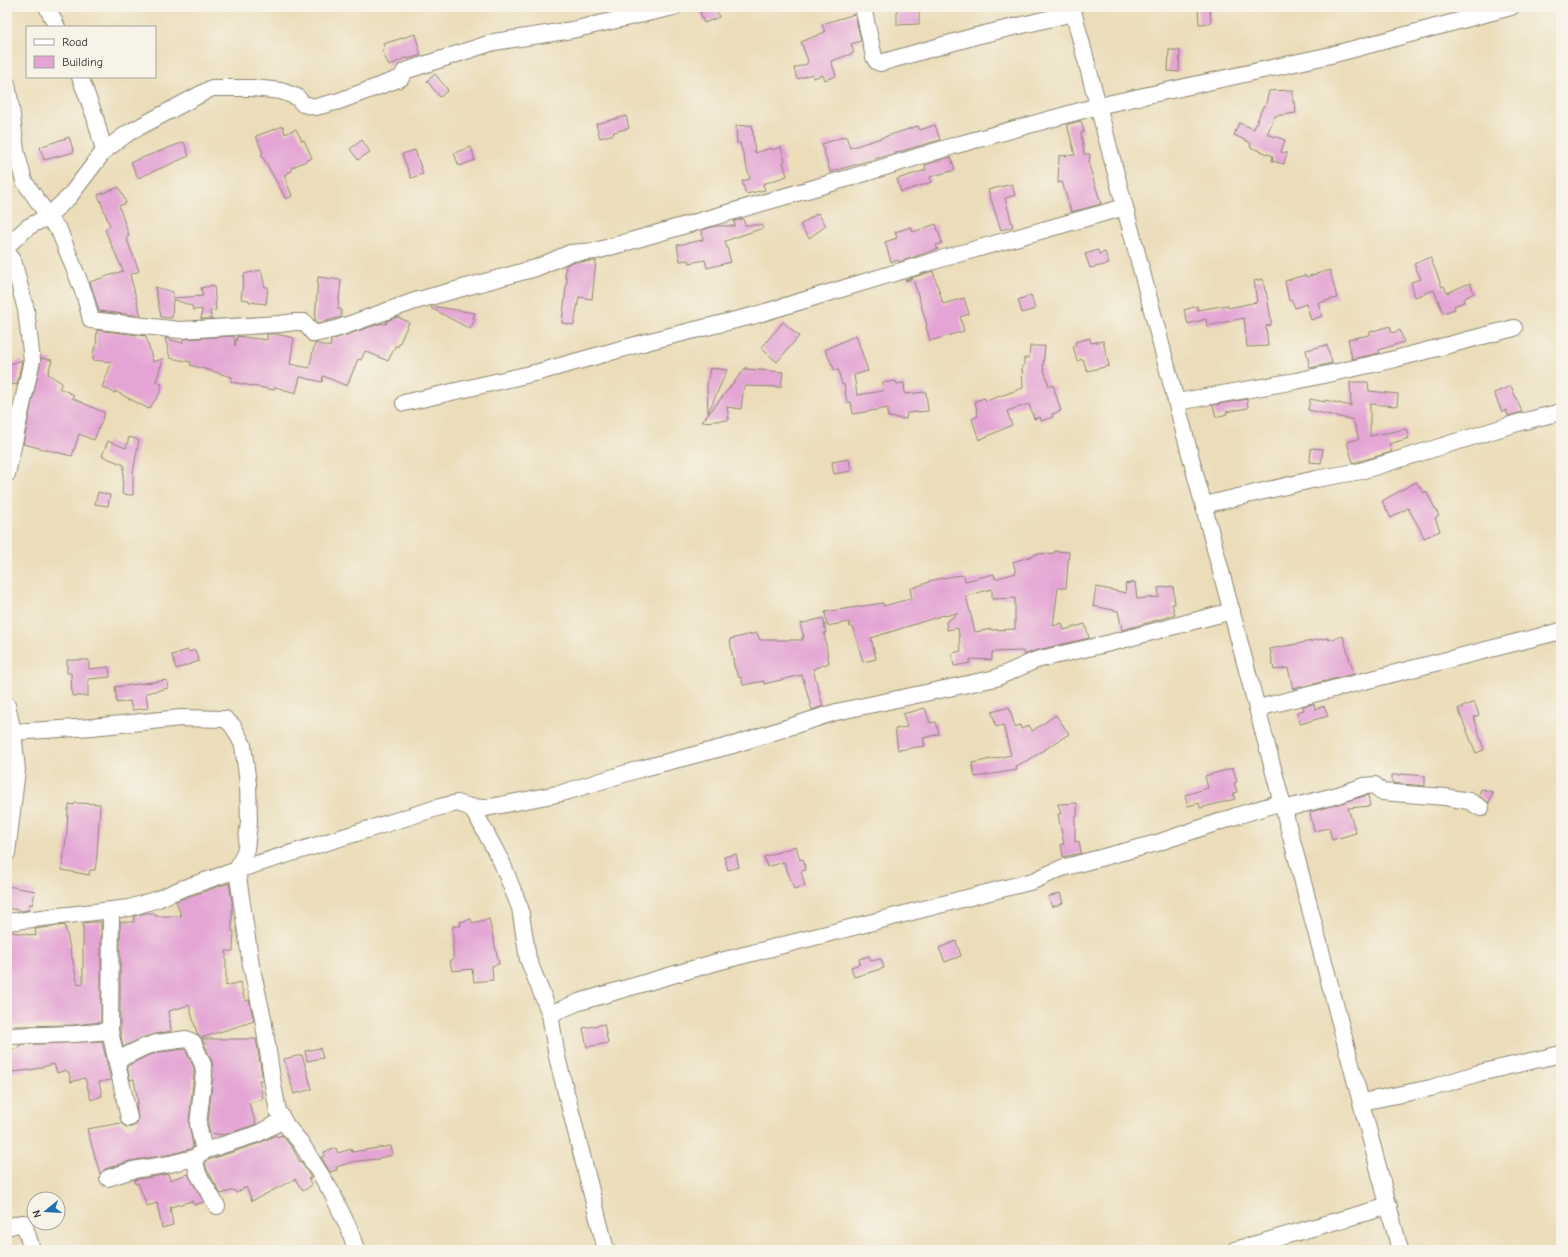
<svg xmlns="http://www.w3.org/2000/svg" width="1568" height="1257" font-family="'Comic Neue',sans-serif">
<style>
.building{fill:#e4a5d4;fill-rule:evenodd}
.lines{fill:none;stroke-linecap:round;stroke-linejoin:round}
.minor-casing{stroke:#8b8472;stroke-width:18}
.minor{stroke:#fff;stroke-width:16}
</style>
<rect width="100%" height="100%" fill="#f7f3e8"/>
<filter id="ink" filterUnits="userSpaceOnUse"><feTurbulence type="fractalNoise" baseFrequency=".025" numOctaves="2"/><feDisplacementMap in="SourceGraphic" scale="8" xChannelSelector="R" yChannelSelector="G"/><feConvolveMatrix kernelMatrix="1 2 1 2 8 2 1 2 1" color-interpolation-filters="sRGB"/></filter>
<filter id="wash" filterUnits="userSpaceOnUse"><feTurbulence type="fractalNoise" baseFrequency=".012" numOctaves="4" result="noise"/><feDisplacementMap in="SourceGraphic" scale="16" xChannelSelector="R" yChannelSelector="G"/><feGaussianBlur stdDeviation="0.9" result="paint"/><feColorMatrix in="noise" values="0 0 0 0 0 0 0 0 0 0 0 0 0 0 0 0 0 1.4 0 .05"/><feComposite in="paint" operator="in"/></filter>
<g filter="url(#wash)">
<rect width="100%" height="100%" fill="#ebddb9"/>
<g id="blocks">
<!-- building -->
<g class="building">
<polygon points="713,7 715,7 719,17 704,23 700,12"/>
<polygon points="897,7 919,7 919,24 897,25"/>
<polygon points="1198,7 1210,7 1211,23 1199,24"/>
<polygon points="855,14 861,41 851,44 854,53 831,61 836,76 825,80 823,75 813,78 812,74 797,79 794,68 807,64 807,62 808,61 801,42 825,32 822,24"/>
<polygon points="415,34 421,55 408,59 407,57 389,66 382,50 385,49 383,44"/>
<polygon points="1169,50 1180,50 1179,72 1168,71"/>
<polygon points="435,74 448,90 440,97 427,81"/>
<polygon points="1293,90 1293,103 1295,102 1296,113 1275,116 1267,134 1285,140 1281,152 1287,153 1284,164 1272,161 1273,156 1250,147 1251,143 1234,135 1239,123 1254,129 1263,106 1265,107 1269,91"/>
<polygon points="626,116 629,128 614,132 614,134 600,138 596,124"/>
<polygon points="1081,121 1084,132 1081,132 1084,154 1090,154 1089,165 1101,204 1071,212 1062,182 1058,183 1059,156 1075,155 1067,124"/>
<polygon points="752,125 755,153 771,148 772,150 781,147 785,161 783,162 787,176 763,184 765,190 746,194 742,181 750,179 740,143 737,143 736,126"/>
<polygon points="935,125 940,140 830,172 822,144 846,136 850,148 918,126 920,130"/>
<polygon points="283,126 285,134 296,129 302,141 304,140 312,158 291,168 292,171 284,175 292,196 286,199 261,154 263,153 256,136"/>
<polygon points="69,137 74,152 44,160 40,147"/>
<polygon points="362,140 370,152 358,160 350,149"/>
<polygon points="184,142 189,156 138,178 131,162"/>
<polygon points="471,147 475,160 459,166 454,153"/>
<polygon points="415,150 423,174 411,178 402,154"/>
<polygon points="951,157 955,170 930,177 932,182 901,192 897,179 926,170 925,165"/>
<polygon points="1012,184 1015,195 1005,198 1013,227 1001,230 988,190"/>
<polygon points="119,187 126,203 119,206 129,236 126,237 139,271 130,275 141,316 99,311 90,282 123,271 105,230 110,226 98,195"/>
<polygon points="818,213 826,226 809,238 800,225"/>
<polygon points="743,219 745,225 763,225 763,228 725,241 731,262 707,268 705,260 689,263 688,260 680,261 677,245 703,240 702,230 715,226 735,226 734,221"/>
<polygon points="936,224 942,243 936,245 938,249 899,262 898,260 891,262 885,242 897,238 895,232 911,227 913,232"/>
<polygon points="1098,250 1099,254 1105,252 1109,264 1090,268 1085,254"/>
<polygon points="1430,257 1442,287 1444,286 1447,293 1470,283 1474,293 1463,299 1464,302 1454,306 1455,309 1443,313 1434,290 1415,297 1411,282 1421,279 1414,264"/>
<polygon points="596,261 592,299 579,297 574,325 562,323 567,278 565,278 566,265 572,262"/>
<polygon points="261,270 265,287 268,287 266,304 249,302 249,300 241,299 244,274"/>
<polygon points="1330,270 1337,298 1318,303 1322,316 1311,320 1306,304 1295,308 1292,300 1289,301 1285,281 1305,275 1306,277"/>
<polygon points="933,271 943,304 964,298 969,314 960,317 964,331 930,341 926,326 927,325 922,308 913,279 906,281 905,280"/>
<polygon points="318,277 341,280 338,309 341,309 341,317 319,323 315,320"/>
<polygon points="1263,279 1265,291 1266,291 1271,319 1271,325 1266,326 1268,346 1247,347 1244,318 1207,326 1206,319 1188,324 1184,310 1197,306 1198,310 1227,305 1228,308 1257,302 1254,281"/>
<polygon points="214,285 216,310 210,311 211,319 201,319 202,309 193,310 192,306 173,299 172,318 161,317 155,287 173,292 173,298 203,296 201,288"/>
<polygon points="1031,295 1035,309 1022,313 1018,300"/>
<polygon points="432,306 475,313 473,318 475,319 470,329 431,308"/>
<polygon points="397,317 409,322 398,347 396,345 388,361 365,351 361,360 358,359 347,386 323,376 322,382 300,377 296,393 275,387 274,390 231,382 232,377 190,365 191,362 170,358 165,338 183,343 183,339 234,336 235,346 237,336 267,340 267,334 276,334 294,338 290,364 309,368 315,343 330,347 331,340 382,323 386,324 387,321"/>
<polygon points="783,322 799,336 777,362 761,348"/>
<polygon points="1390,326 1392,333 1400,330 1404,342 1379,350 1380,353 1352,359 1348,339 1370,335 1370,332"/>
<polygon points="97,330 146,336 153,362 163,359 156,382 162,384 160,393 149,409 115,391 115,393 102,387 112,362 93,360 94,348 96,348"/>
<polygon points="856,335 868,371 854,375 857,395 883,391 882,383 896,381 897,384 904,383 905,394 926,392 928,411 907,413 906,419 888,417 888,408 853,414 851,402 847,403 844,384 842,385 838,369 835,371 825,350"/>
<polygon points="1090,338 1091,343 1103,341 1109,366 1087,371 1083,359 1077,361 1073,346 1076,346 1075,342"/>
<polygon points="1327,345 1332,363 1310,368 1306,350"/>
<polygon points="1030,346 1045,346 1043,366 1049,386 1053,385 1061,411 1052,414 1053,417 1041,421 1040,417 1034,419 1029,404 1007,411 1012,425 979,440 972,419 978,416 975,401 985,398 986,401 1023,388 1022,366 1024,366 1024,358 1029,358"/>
<polygon points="41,358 52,360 48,374 62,383 59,388 74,395 72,398 105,413 94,440 79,434 72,456 23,444"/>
<polygon points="22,360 17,385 7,383 7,365"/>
<polygon points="746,367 746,369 783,372 781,387 744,386 741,409 727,407 729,420 702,422"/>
<polygon points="710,368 727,370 708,413 707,387"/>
<polygon points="1350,382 1368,382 1369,391 1398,394 1397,406 1370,404 1370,436 1406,429 1409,438 1389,444 1392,452 1353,463 1347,442 1359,439 1353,420 1308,410 1310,399 1325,402 1325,400 1351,406"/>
<polygon points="1511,386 1522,412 1508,416 1506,410 1502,412 1494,393"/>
<polygon points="1247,399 1248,408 1226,412 1227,414 1216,417 1213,405"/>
<polygon points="129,437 139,440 133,472 133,495 131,495 122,494 124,465 102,456 108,441 126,448"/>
<polygon points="1311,448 1323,449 1321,463 1310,462"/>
<polygon points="849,459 851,471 834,474 832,462"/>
<polygon points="1416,482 1424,493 1426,491 1439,516 1435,518 1440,531 1424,538 1421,531 1408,508 1391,518 1382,501"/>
<polygon points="98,492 110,495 108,506 95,504"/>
<path d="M1055 551 1069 552 1066 588H1058L1053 626 1062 623 1064 630 1085 624 1089 638 1034 651 1024 655 1023 651 992 652V660L970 659V663L954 666 952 653 961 651 958 628 947 630 946 622 957 614V613L945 616 944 615 871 638 876 659 863 662 853 627H850L849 622 827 626 825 612 883 603 884 606 912 598 910 589 929 582V581L953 576 964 575 965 581 994 574 995 579 1016 573 1013 562 1035 555V554L1054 553ZM992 589V599L1015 598V629L992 630V629L975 632 966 596Z"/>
<polygon points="1135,582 1137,599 1159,597 1158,588 1173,586 1175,604 1172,604 1175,615 1122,630 1118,611 1093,606 1096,587 1126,593 1125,584"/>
<polygon points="823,618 826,633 824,633 829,663 813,669 823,706 812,710 802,675 764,684 764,681 743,685 741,677 739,678 734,666 730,639 757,633 760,640 803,640 802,637 804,637 800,624"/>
<polygon points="1343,636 1354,674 1293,689 1288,668 1274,670 1270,649 1328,638 1329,640"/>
<polygon points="188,650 189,652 195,650 199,661 176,669 172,655"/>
<polygon points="67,660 89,660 89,669 109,667 110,677 88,679 88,696 72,696 71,673 67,673"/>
<polygon points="167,680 168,688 146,693 148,708 132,710 130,701 117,703 115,687"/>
<polygon points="1474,702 1479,715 1474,717 1484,750 1476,753 1458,709"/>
<polygon points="1314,704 1315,709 1324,706 1328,716 1300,724 1297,712 1304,710 1303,706"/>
<polygon points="1009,707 1015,727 1020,725 1021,729 1029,725 1032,731 1056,715 1069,734 1030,759 1016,766 1017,770 975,777 972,763 1011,755 1003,725 996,727 992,712"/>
<polygon points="925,708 930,723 936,722 939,734 923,738 925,746 898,750 895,729 907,727 903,714"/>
<polygon points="1233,768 1237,782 1234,783 1237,792 1233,793 1235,799 1200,808 1199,803 1188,806 1185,795 1208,788 1205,776"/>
<polygon points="1401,774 1425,776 1425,786 1392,783 1392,775 1401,775"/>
<polygon points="1481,789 1493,792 1489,803 1479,796"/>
<polygon points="1368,795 1370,806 1348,808 1356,833 1332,840 1329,828 1314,831 1310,812"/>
<polygon points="75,803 100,804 97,856 95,870 90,870 89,875 62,870 67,831 68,809 70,804 74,805"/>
<polygon points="1077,803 1077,816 1075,816 1075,842 1079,841 1081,853 1063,857 1061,844 1064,844 1058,814 1061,814 1058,804"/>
<polygon points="796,846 800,860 803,859 806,870 801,871 805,886 794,889 784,862 767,867 764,857"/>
<polygon points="736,854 739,867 728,870 724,857"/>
<polygon points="229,883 232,901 232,931 234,931 233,951 226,951 226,986 240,982 245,1001 249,1000 254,1021 201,1038 197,1033 189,1005 169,1011 171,1031 156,1034 141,1038 123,1047 120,1030 120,922 134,922 134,916 145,913 155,913 155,916 181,916 176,901"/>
<polygon points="7,886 35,891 32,905 29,904 28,910 22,911 7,908"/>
<polygon points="1060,893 1063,903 1052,907 1048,897"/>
<polygon points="471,919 472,923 489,919 499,964 492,966 493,980 474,982 472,969 452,971 450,960 453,960 453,926 461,926 460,922"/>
<polygon points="92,922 101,922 101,1022 74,1025 15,1026 7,1025 7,931 36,936 35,929 65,925 78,985 83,984 83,923"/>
<polygon points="956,941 961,956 945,962 939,948"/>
<polygon points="869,956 871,961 881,959 884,968 854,977 851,967 860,964 859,959"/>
<polygon points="604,1024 608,1043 587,1047 583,1028"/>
<polygon points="202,1039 256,1039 263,1080 259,1080 263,1099 249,1103 256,1124 224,1135 210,1133 208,1124 213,1072 212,1061"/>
<polygon points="102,1041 111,1080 99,1082 102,1096 91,1100 85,1078 71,1082 69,1072 67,1072 66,1070 57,1073 54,1064 31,1070 11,1072 11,1050 19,1048 19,1045"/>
<polygon points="320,1048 323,1058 307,1061 305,1051"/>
<polygon points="185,1049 194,1068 194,1073 189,1123 193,1147 190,1149 172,1154 130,1161 105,1169 100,1174 87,1129 121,1123 126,1127 131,1127 136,1125 138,1120 136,1103 138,1103 134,1079 130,1080 127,1066 147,1056 159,1052"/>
<polygon points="302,1055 312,1089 294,1094 284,1059"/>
<polygon points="276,1135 277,1137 282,1135 293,1149 300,1162 301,1161 311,1178 308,1179 312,1185 303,1191 295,1179 252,1201 246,1187 236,1193 234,1190 221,1194 207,1170 205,1162 208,1160 260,1143"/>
<polygon points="391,1146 393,1155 379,1158 379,1159 357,1161 336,1167 337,1170 330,1172 321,1157 325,1156 324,1152 336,1148 338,1153 351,1149 352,1152"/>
<polygon points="168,1174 170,1180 188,1174 204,1202 194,1205 192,1201 170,1207 173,1225 162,1228 157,1203 147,1206 138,1183 135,1184 134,1180"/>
</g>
</g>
</g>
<g filter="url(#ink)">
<use href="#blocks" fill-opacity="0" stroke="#8b8472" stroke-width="1"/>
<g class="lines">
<defs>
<g id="minor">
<polyline points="47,7 57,27"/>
<polyline points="863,7 874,57 877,62 880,63 976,36 1073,13"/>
<polyline points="1072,7 1400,1250"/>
<polyline points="80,77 95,117 104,151"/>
<polyline points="7,84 11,107 16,151 24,181 42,207 47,217 59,230 85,296 91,320 180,330 280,324 295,322 304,322 314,334 336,329 415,301 536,268 570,253 596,251 852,177 953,146 1098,106 1331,55 1511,7"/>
<polyline points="1177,402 1296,381 1387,361 1514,328"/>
<polyline points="404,403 539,372 650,341 752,316 944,258 1125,207"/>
<polyline points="7,474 32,360 26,310 14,264 7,251 9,244 28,227 47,217 69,197 104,151 128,133 212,88 253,88 281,91 297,97 303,104 316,107 339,101 401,78 405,71 494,42 572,30 674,7"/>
<polyline points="1204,505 1316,479 1361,471 1521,422 1561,412"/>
<polyline points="7,705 13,732 17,770 7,853"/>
<polyline points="1258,708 1561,631"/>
<polyline points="13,732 92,727 181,718 225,719 233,726 243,745 248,784 249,822 246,849 237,870 251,965 263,1018 273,1085 278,1111 286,1125 301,1143 332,1193 350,1231 356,1250"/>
<polyline points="470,807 486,808 562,793 640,769 733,745 836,712 996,678 1036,660 1110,643 1232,611"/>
<polyline points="1284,809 1338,795 1364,786 1375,785 1381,792 1445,797 1469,801 1481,808"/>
<polyline points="111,911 110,1031 129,1118"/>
<polyline points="7,922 129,908 158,899 181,889 237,870 440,807 457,803 470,807 479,820 502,863 520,908 528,959 550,1014 557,1057 606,1250"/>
<polyline points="550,1014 579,1002 717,962 1033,881 1062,868 1157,843 1236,816 1282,802"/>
<polyline points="7,1036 75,1034 110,1031"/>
<polyline points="117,1060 144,1047 157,1043 186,1039 193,1042 203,1065 204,1073 198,1124 204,1151"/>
<polyline points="1362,1102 1431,1088 1479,1073 1561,1054"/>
<polyline points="194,1158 198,1174 217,1206"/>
<polyline points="108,1178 133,1170 170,1164 194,1158 204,1151 257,1134 283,1120"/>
<polyline points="7,1227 22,1223 24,1223 32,1250"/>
<polyline points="1235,1250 1389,1206"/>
</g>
</defs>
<!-- minor casing -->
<use href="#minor" class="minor-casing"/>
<!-- minor -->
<use href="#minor" class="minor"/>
</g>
</g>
<!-- margin -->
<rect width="1568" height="1257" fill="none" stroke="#f7f3e8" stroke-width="24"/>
<!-- legend -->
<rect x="26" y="26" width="130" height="52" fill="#f7f3e8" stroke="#a5a39c"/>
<rect x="34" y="39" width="20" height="6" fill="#ffffff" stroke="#a5a39c"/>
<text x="62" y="46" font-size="12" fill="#2b2b2b">Road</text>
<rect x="34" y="56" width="20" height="12" fill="#e4a5d4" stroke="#a5a39c"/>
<text x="62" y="66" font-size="12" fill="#2b2b2b">Building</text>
<!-- north arrow -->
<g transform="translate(46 1211) rotate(252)"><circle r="19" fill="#f7f3e8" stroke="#a5a39c"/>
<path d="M0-3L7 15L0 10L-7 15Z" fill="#1f6fb2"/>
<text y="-6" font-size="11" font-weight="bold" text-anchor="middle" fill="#2b2b2b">N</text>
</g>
</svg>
